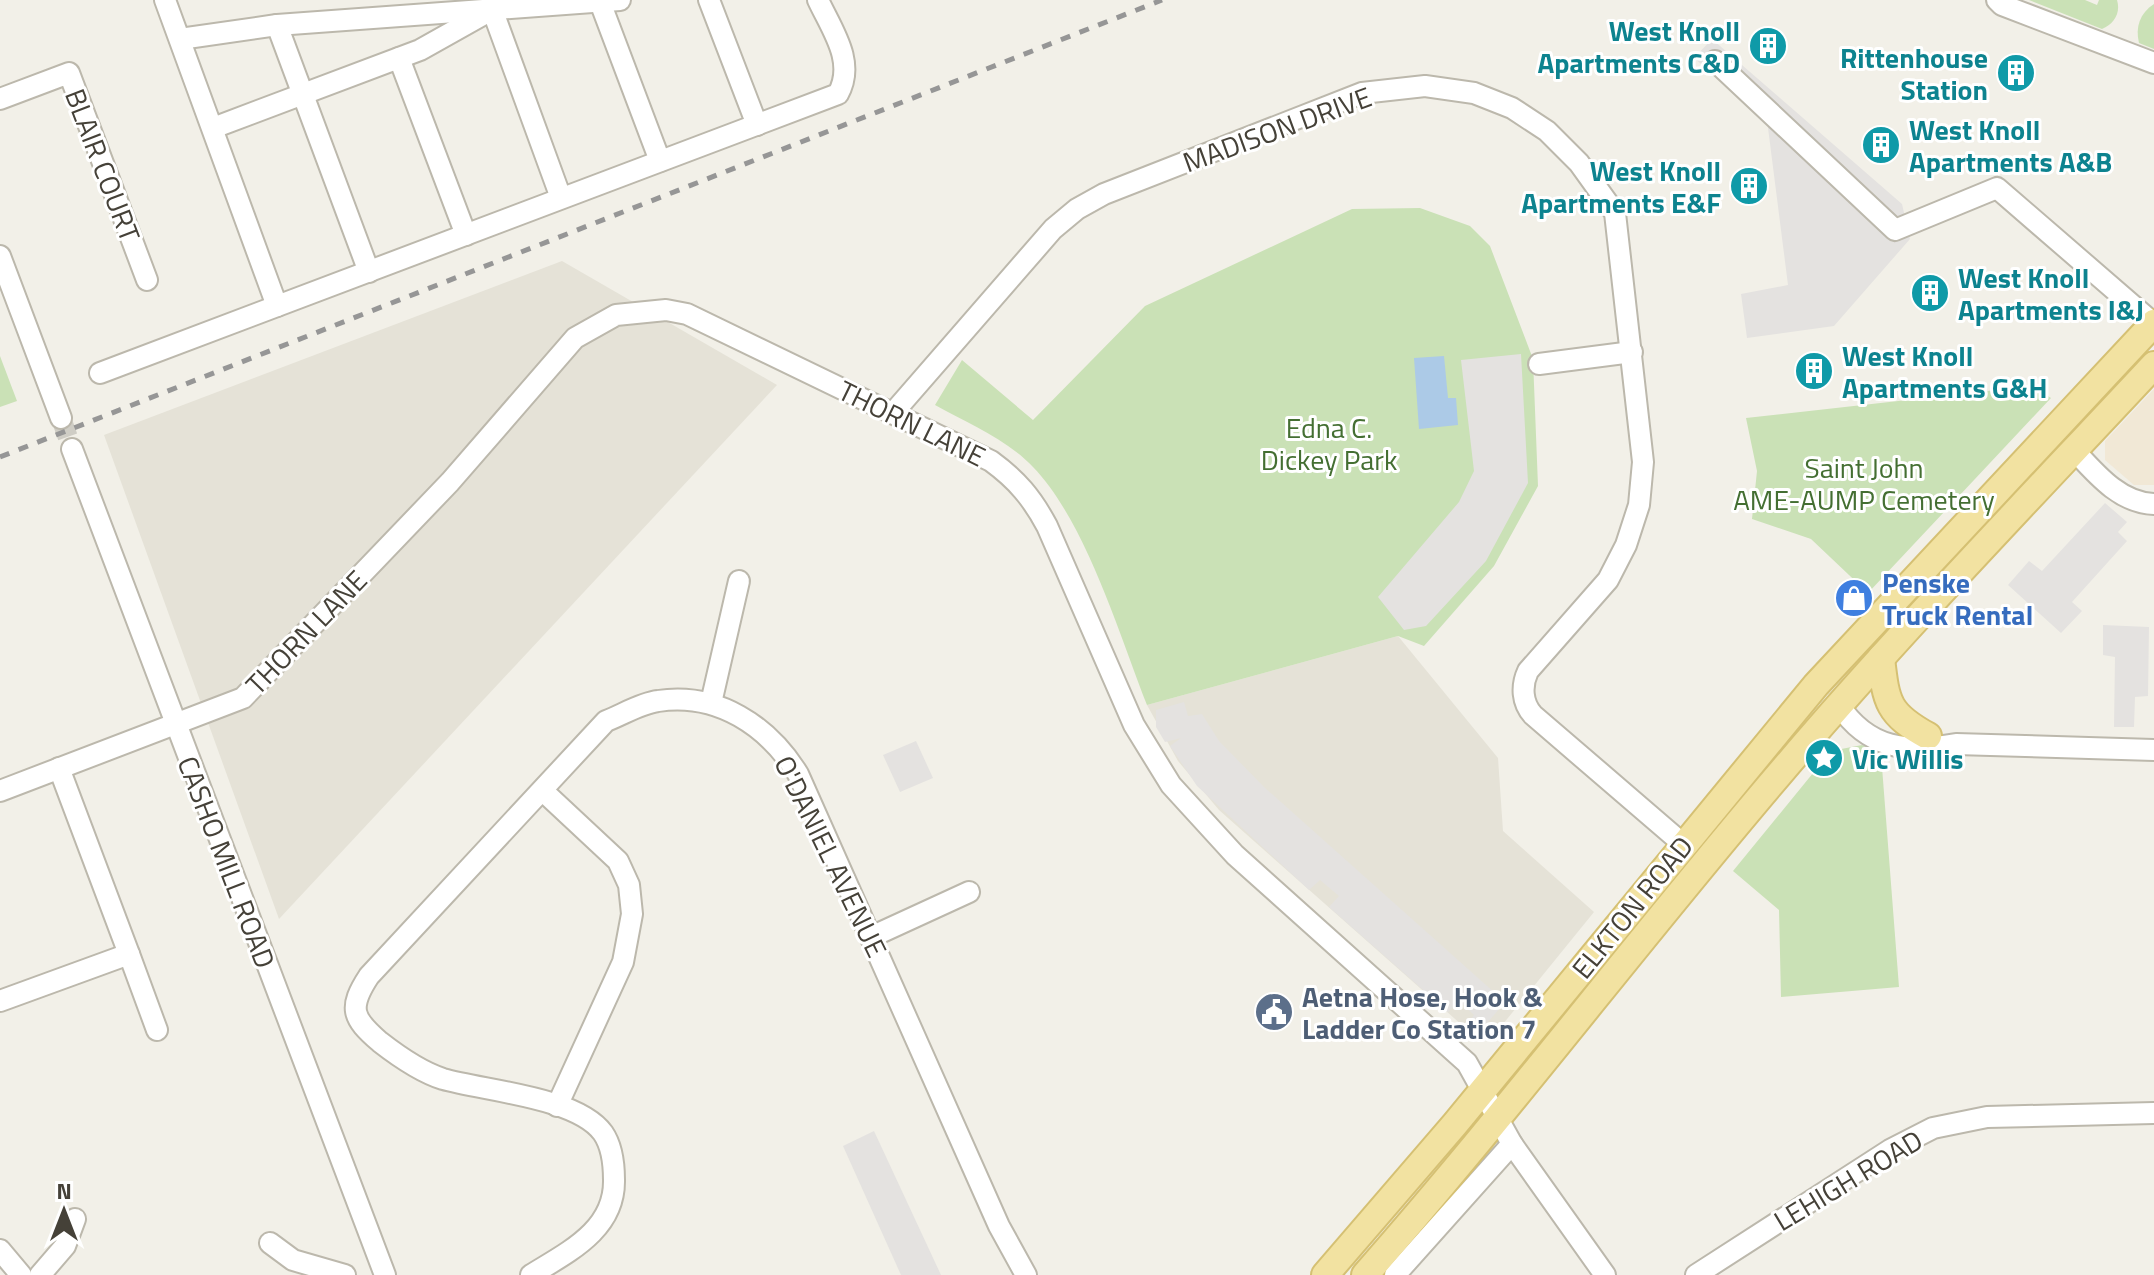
<svg xmlns="http://www.w3.org/2000/svg" width="2154" height="1275" font-family="'Titillium Web',sans-serif">
<style>
.residential{fill:#e5e2d7}
.commercial{fill:#f1e8d6}
.green{fill:#cae1b6}
.parking{fill:#e4e2e0}
.water{fill:#accae7}
.lines{fill:none;stroke-linecap:round;stroke-linejoin:round}
.minor-tunnel{stroke:#cfcdc5;stroke-width:20;stroke-dasharray:20 10;stroke-linecap:butt}
.minor-casing{stroke:#bcb8ac;stroke-width:24}
.major-casing{stroke:#d5c073;stroke-width:30}
.minor{stroke:#fff;stroke-width:20}
.major{stroke:#f2e2a1;stroke-width:26}
.rail{stroke:#969696;stroke-width:5;stroke-dasharray:10 10;stroke-linecap:butt}
.labels{text-anchor:middle;dominant-baseline:central;stroke-width:6;stroke-linejoin:round;paint-order:stroke}
.culture-label{font-size:28px;font-weight:bold;fill:#0d838f;stroke:#fff;text-anchor:start}
.street-label{font-size:28px;fill:#454138;stroke:#fff}
.park-label{font-size:28px;fill:#446f32;stroke:#fff}
.shop-label{font-size:28px;font-weight:bold;fill:#366cbe;stroke:#fff;text-anchor:start}
.service-label{font-size:28px;font-weight:bold;fill:#4e5e75;stroke:#fff;text-anchor:start}
</style>
<rect width="100%" height="100%" fill="#f2f0e8"/>
<!-- residential -->
<g class="residential">
<polygon points="562,261 777,385 279,919 104,435"/>
<polygon points="1398,636 1498,758 1503,831 1594,912 1490,1040 1472,1034 1219,810 1178,761 1147,705"/>
</g>
<!-- commercial -->
<polygon class="commercial" points="2154,389 2154,485 2134,485 2105,460 2105,441"/>
<!-- green -->
<g class="green">
<path d="M2029 0H2085L2097 5 2099 0H2117C2121 13 2114 24 2102 29Z"/>
<path d="M2154 4V49L2139 43C2135 27 2140 13 2154 4Z"/>
<path d="M1420 208 1470 226 1490 246 1533 359 1538 486 1494 566 1424 646 1398 636 1147 705C1119 634 1086 522 1033 467 1008 440 967 423 935 405L962 360 1033 420 1145 306 1352 209Z"/>
<polygon points="0,356 17,401 0,407"/>
<polygon points="2032,386 2051,398 1868,593 1811,539 1752,519 1757,471 1746,418"/>
<polygon points="1862,745 1881,754 1899,987 1781,997 1779,910 1733,871 1831,751"/>
</g>
<!-- parking -->
<g class="parking">
<polygon points="1712,39 1902,204 1910,239 1834,326 1747,338 1741,294 1788,285 1767,120 1694,58"/>
<polygon points="1521,354 1528,483 1486,561 1426,626 1404,630 1378,597 1459,502 1474,471 1461,360"/>
<polygon points="2105,503 2127,522 2118,532 2127,541 2072,602 2082,611 2061,633 2008,585 2029,561 2042,571"/>
<polygon points="2103,625 2149,627 2148,696 2135,697 2134,727 2114,727 2115,657 2103,655"/>
<polygon points="1184,702 1188,716 1202,714 1219,741 1264,787 1505,1002 1477,1035 1466,1025 1474,1015 1459,1001 1448,1012 1329,907 1339,896 1320,880 1309,890 1197,786 1170,746 1181,738 1165,742 1156,727 1156,710"/>
<polygon points="916,741 933,778 900,792 883,755"/>
<polygon points="874,1131 941,1275 901,1275 843,1146"/>
</g>
<!-- water -->
<polygon class="water" points="1444,356 1448,398 1456,398 1458,425 1419,429 1414,358"/>
<g class="lines">
<!-- minor-tunnel -->
<polyline class="minor-tunnel" points="61,418 72,449"/>
<defs>
<g id="minor">
<polyline points="165,0 277,306"/>
<polyline points="709,0 757,125"/>
<polyline points="1997,0 2002,5 2154,63"/>
<polyline points="600,2 660,161"/>
<polyline points="492,9 561,198"/>
<polyline points="277,25 369,272"/>
<polyline points="180,39 277,25 620,0"/>
<polyline points="399,58 466,235"/>
<polyline points="1715,61 1895,230 1997,188 2153,323"/>
<polyline points="0,99 69,73 147,280"/>
<polyline points="213,128 420,50 486,13"/>
<polyline points="0,256 61,418"/>
<polyline points="1539,364 1632,352"/>
<path d="M100 373 838 94C856 62 832 30 818 0"/>
<path d="M893 413 1053 229 1077 209 1104 194 1362 93 1425 86 1474 93 1512 108 1547 131 1579 163 1615 213 1643 462 1639 505 1626 545 1608 580 1528 671C1521 686 1522 703 1533 715L1683 844"/>
<polyline points="72,449 385,1275"/>
<path d="M2074 450C2096 474 2120 503 2154 504"/>
<polyline points="711,703 739,581"/>
<path d="M1839 705C1868 749 1907 753 1956 744L2154 750"/>
<path d="M0 791 243 698 450 482 575 338 616 315 666 310 687 314 991 461C1017 480 1032 498 1047 526L1134 725 1171 785 1235 855 1467 1063 1512 1144 1605 1275"/>
<polyline points="543,791 618,861 629,885 632,914 623,962 557,1106"/>
<polyline points="871,937 969,892"/>
<polyline points="129,954 157,1030"/>
<polyline points="0,1001 129,954 59,768"/>
<polyline points="270,1243 293,1260 345,1275"/>
<polyline points="0,1250 21,1275"/>
<polyline points="40,1275 65,1246 75,1219"/>
<path d="M531 1275C568 1252 615 1230 614 1180 614 1164 612 1146 603 1133 577 1097 485 1091 443 1079 421 1072 398 1056 380 1042 352 1018 348 1008 369 976L606 721C622 715 641 703 658 701 718 692 768 726 798 774L999 1226 1026 1275"/>
<polyline points="1395,1275 1512,1144"/>
<polyline points="1696,1275 1890,1150 1933,1128 1987,1117 2154,1113"/>
</g>
<g id="major">
<path d="M1881 658C1886 703 1888 714 1928 736"/>
<polyline points="1325,1275 1455,1124 1816,685 2154,323"/>
<path d="M1365 1275C1509 1111 1640 937 1782 771 1901 631 2029 499 2154 365"/>
</g>
</defs>
<!-- minor casing -->
<use href="#minor" class="minor-casing"/>
<!-- major casing -->
<use href="#major" class="major-casing"/>
<!-- minor -->
<use href="#minor" class="minor"/>
<!-- major -->
<use href="#major" class="major"/>
<!-- rail -->
<polyline class="rail" points="0,457 1162,0"/>
</g>
<!-- icons -->
<defs>
<symbol id="building-disc" viewBox="-11 -11 22 22"><circle r="9.5" fill="#0f9aa8" stroke="#fff"/><path d="M-4-6H4V6H1V3H-1V6H-4ZM-2.5-4.3h1.7v1.8h-1.7ZM.8-4.3h1.7v1.8H.8ZM-2.5-1h1.7V.8h-1.7ZM.8-1h1.7V.8H.8Z" fill="#fff"/></symbol>
<symbol id="shop-disc" viewBox="-11 -11 22 22"><circle r="9.5" fill="#3f7fe0" stroke="#fff"/><path d="M-5-2.5h2.3a2.7 3.5 0 0 1 5.4 0H5L5.5 6h-11ZM-1.5-2.5h3a1.5 2.3 0 0 0-3 0Z" fill="#fff"/></symbol>
<symbol id="sight-disc" viewBox="-11 -11 22 22"><circle r="9.5" fill="#0f9aa8" stroke="#fff"/><path d="M0-6L1.8-2.2L6-1.7L2.9 1.2L3.7 5.4L0 3.3L-3.7 5.4L-2.9 1.2L-6-1.7L-1.8-2.2Z" fill="#fff"/></symbol>
<symbol id="civic-disc" viewBox="-11 -11 22 22"><circle r="9.5" fill="#5c6f8a" stroke="#fff"/><path d="M-.6-6.5H3V-4.5H.6V-3L4-1V1h2V6H-6V1h2V-1L-.6-3ZM-1.2 2.5V6h2.4V2.5Z" fill="#fff"/></symbol>
</defs>
<g fill-rule="evenodd">
<use href="#building-disc" x="1746" y="24" width="44" height="44"/>
<use href="#building-disc" x="1994" y="51" width="44" height="44"/>
<use href="#building-disc" x="1859" y="123" width="44" height="44"/>
<use href="#building-disc" x="1727" y="164" width="44" height="44"/>
<use href="#building-disc" x="1908" y="271" width="44" height="44"/>
<use href="#building-disc" x="1792" y="349" width="44" height="44"/>
<use href="#shop-disc" x="1832" y="576" width="44" height="44"/>
<use href="#sight-disc" x="1802" y="736" width="44" height="44"/>
<use href="#civic-disc" x="1252" y="990" width="44" height="44"/>
</g>
<g class="labels">
<!-- culture labels -->
<g class="culture-label">
<text x="1740" y="30" text-anchor="end">West Knoll<tspan x="1740" dy="32">Apartments C&amp;D</tspan></text>
<text x="1988" y="57" text-anchor="end">Rittenhouse<tspan x="1988" dy="32">Station</tspan></text>
<text x="1909" y="129">West Knoll<tspan x="1909" dy="32">Apartments A&amp;B</tspan></text>
<text x="1721" y="170" text-anchor="end">West Knoll<tspan x="1721" dy="32">Apartments E&amp;F</tspan></text>
<text x="1958" y="277">West Knoll<tspan x="1958" dy="32">Apartments I&amp;J</tspan></text>
<text x="1842" y="355">West Knoll<tspan x="1842" dy="32">Apartments G&amp;H</tspan></text>
<text x="1852" y="758">Vic Willis</text>
</g>
<!-- street labels -->
<g class="street-label">
<text transform="translate(1277 129) rotate(-20)">MADISON DRIVE</text>
<text transform="translate(103 165) rotate(69)">BLAIR COURT</text>
<text transform="translate(912 423) rotate(26)">THORN LANE</text>
<text transform="translate(306 632) rotate(-46)">THORN LANE</text>
<text transform="translate(831 856) rotate(64)">O'DANIEL AVENUE</text>
<text transform="translate(227 862) rotate(69)">CASHO MILL ROAD</text>
<text transform="translate(1632 907) rotate(-51)">ELKTON ROAD</text>
<text transform="translate(1848 1180) rotate(-31)">LEHIGH ROAD</text>
</g>
<!-- park labels -->
<g class="park-label">
<text x="1329" y="427">Edna C.<tspan x="1329" dy="32">Dickey Park</tspan></text>
<text x="1864" y="467">Saint John<tspan x="1864" dy="32">AME-AUMP Cemetery</tspan></text>
</g>
<!-- shop labels -->
<g class="shop-label">
<text x="1882" y="582">Penske<tspan x="1882" dy="32">Truck Rental</tspan></text>
</g>
<!-- service labels -->
<g class="service-label">
<text x="1302" y="996">Aetna Hose, Hook &amp;<tspan x="1302" dy="32">Ladder Co Station 7</tspan></text>
</g>
</g>
<!-- north arrow -->
<g transform="translate(64 1211)" stroke="#ffffff" stroke-width="6" paint-order="stroke">
<path d="M0-6L14 30L0 20L-14 30Z" fill="#454138"/>
<text y="-12" font-size="22" font-weight="bold" text-anchor="middle" fill="#454138">N</text>
</g>
</svg>
